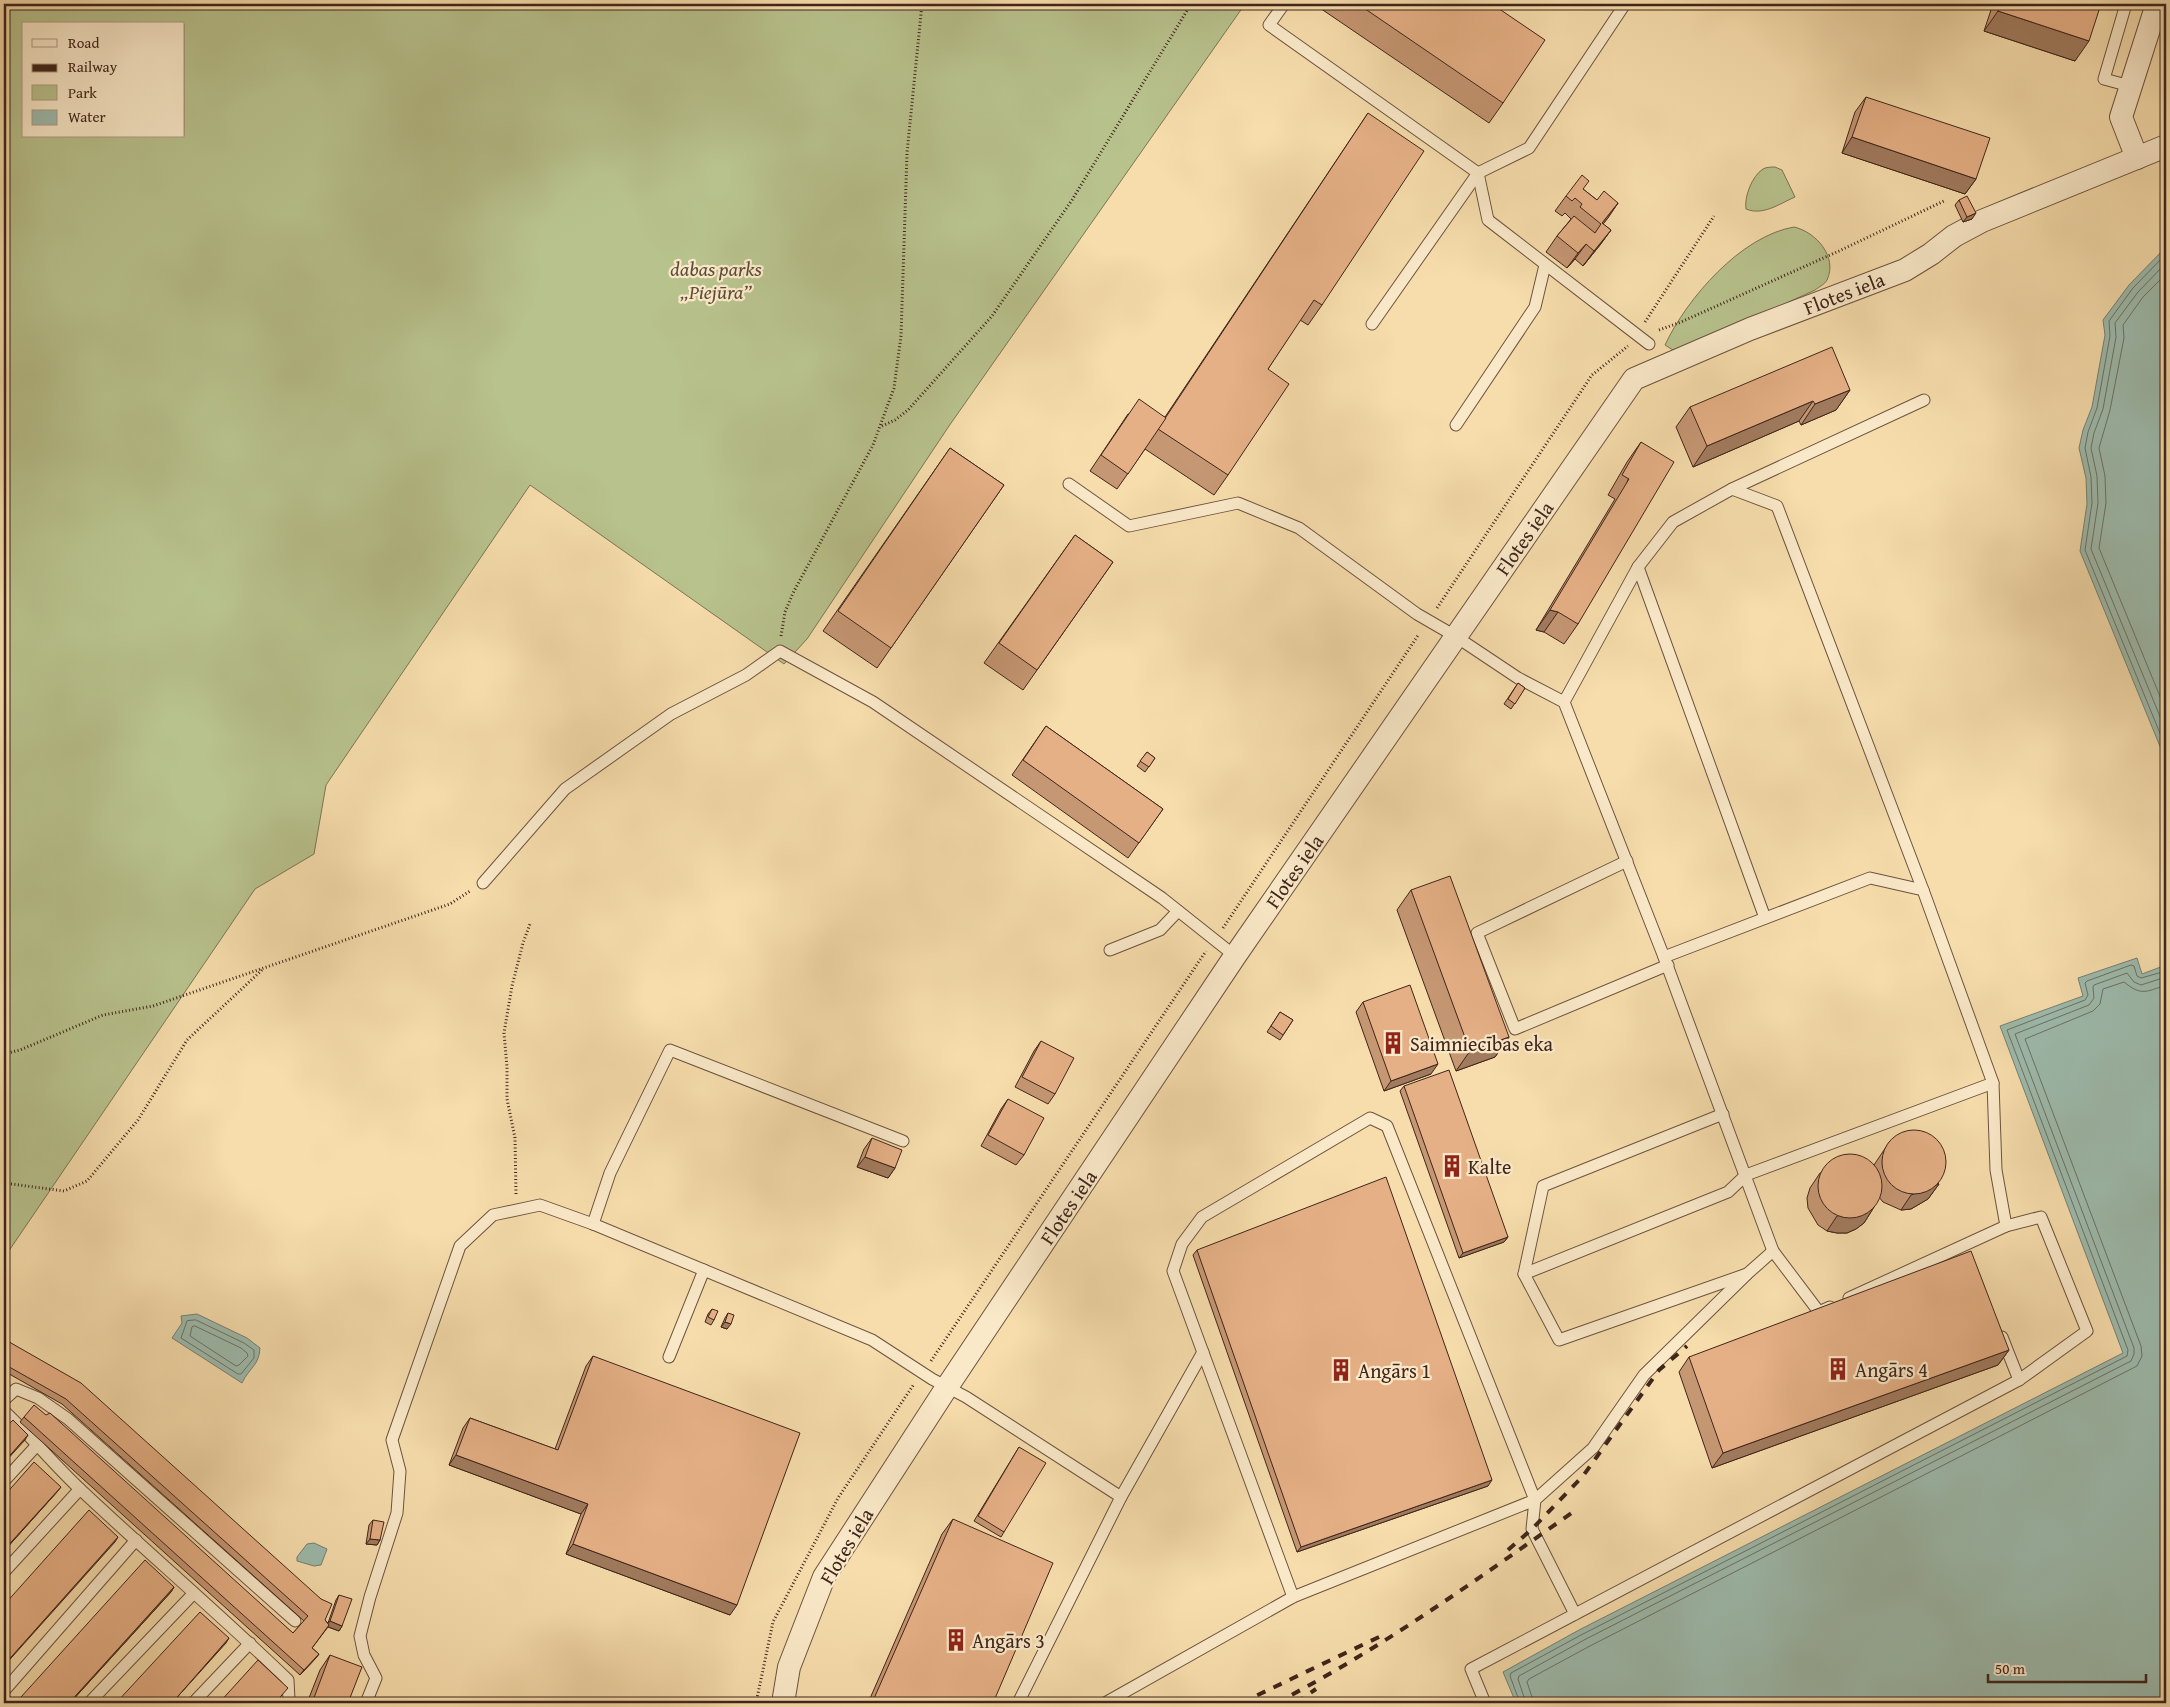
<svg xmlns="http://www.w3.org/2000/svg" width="2170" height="1707" font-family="'Gentium Book Plus',serif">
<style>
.green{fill:#b8c28d;stroke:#7c7454;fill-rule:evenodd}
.water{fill:#9dbbad;stroke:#777f73}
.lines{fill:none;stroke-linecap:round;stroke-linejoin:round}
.shore{stroke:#6e7064;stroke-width:1}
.service-casing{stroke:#6d533f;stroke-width:13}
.minor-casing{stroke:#6d533f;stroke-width:24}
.path{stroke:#3f251b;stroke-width:3;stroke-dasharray:1 2.5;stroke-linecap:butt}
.service{stroke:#fae9c9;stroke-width:11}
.minor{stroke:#fae9c9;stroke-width:22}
.rail{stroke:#3f251b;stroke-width:4;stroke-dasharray:9 9;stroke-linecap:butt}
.wall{fill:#c69773;stroke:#3f251b}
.shaded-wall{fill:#a17b5e;stroke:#3f251b}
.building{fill:#e6b086;stroke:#3f251b}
.labels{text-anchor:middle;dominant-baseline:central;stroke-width:4.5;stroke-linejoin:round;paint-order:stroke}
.park-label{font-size:20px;font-style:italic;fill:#5d4c38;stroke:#fae9c9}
.street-label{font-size:20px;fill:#3f251b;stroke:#fae9c9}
.poi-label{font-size:20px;fill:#3f251b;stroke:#fae9c9;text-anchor:start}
</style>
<rect width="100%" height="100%" fill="#f7ddac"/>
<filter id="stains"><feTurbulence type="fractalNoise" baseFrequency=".004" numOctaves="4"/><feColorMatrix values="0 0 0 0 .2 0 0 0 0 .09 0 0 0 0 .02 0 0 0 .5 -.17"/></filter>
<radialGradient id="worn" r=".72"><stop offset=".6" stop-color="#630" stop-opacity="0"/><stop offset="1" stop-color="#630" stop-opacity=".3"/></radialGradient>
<!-- green -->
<g class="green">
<path d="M4 4H1245L949 426 807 639 784 664 530 485 326 785 314 854 255 889 4 1258ZM24 24H184V136H24Z"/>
<path d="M1775 167 1782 170 1795 197C1779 204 1763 216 1746 209 1744 197 1752 176 1763 169 1766 167 1772 167 1775 167Z"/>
<path d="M1794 227C1816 232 1838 257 1827 280 1825 284 1819 287 1815 290L1686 349 1676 352 1665 345C1687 298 1741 236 1794 227Z"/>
</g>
<!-- water -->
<g class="water">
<polygon points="2166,247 2166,761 2080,551 2087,504 2086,478 2079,448 2083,430 2092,407 2105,335 2103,320 2129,285"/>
<polygon points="2137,958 2142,974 2166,965 2166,1703 1516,1703 1503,1672 1579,1630 2123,1353 2000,1026 2083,996 2078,978"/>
<path d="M197 1314 247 1338 260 1348C259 1366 249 1368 242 1383L172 1338 182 1323 181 1316Z"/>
<polygon points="314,1543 327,1549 321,1565 314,1566 297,1561 297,1557 307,1544"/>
</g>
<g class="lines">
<!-- shore -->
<g class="shore">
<polyline points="2166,254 2133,288 2109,321 2110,336 2097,408 2088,432 2085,448 2091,477 2092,503 2085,550 2166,748"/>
<polyline points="2166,263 2138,292 2115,323 2116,337 2103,409 2094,433 2091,448 2097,476 2098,503 2091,549 2166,731"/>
<polyline points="2166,274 2143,297 2123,325 2124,338 2110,410 2099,448 2105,476 2106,503 2099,548 2166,711"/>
<polygon points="196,1320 244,1343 254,1350 254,1358 241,1374 238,1374 181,1338 187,1321"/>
<polygon points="195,1326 241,1348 247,1353 248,1356 239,1365 236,1366 190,1336 192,1327"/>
<polyline points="1520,1703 1510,1676 1511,1673 1581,1635 2127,1356 2128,1350 2007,1030 2085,1000 2088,995 2085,983 2087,981 2131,965 2134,966 2137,976 2141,978 2166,971"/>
<polyline points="1526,1703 1518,1679 1519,1676 1584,1640 2131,1361 2134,1354 2134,1348 2015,1034 2089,1005 2094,998 2093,987 2094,985 2127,973 2134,982 2141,985 2166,977"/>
<path d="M1534 1703 1527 1682 1529 1679 1588 1647 2137 1366 2142 1356 2141 1346 2025 1039 2093 1011 2100 1004 2103 989 2124 982C2141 996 2146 992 2166 985"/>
</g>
<defs>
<g id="service">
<polyline points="1284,4 1269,25 1478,173 1488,220 1649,344"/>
<polyline points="2126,4 2104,79 2130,86"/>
<polyline points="1372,324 1478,173 1529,148 1625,4"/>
<polyline points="1456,425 1535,307 1545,265"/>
<polyline points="1069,484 1129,526 1238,503 1299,528 1417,614 1455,636 1518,678 1564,702 1664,957 1870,878 1923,890 1993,1083 1996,1170 2006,1226 1849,1298"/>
<polyline points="1732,489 1924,400"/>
<polyline points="1638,567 1765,918"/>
<polyline points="1564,702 1638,567 1673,522 1732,489 1777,506 1923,890"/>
<polyline points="1627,861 1477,933 1515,1029 1668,965"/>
<polyline points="483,883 565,789 671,714 746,675 780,651 873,702 1162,898 1235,956"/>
<polyline points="1110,950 1160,930 1178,911"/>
<polyline points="1664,957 1773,1251 1819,1312 1830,1307"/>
<polyline points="1723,1114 1543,1186 1524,1274 1559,1340 1747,1274 1773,1251"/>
<polyline points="593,1224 610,1173 670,1050 903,1141"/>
<polyline points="1524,1274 1728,1192 1746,1175 1993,1083"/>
<polyline points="2002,1337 2019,1380 2087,1331 2041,1217 2006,1226"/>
<polyline points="669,1357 704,1270"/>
<polyline points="4,1400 16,1389 38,1398 68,1419 295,1621"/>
<path d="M4 1411C31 1436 54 1465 81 1490 149 1554 221 1615 288 1680L289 1700 286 1703"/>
<polyline points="4,1481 38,1444"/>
<polyline points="1121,1497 1203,1352"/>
<polyline points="4,1572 80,1489"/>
<polyline points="1575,1614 1532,1529 1535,1500 1387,1126 1370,1118 1202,1217 1182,1244 1173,1271 1293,1597 1535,1500 1593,1448 1644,1375 1747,1274"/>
<polyline points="4,1691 136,1540"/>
<polyline points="4,1699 8,1703"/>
<polyline points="89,1703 193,1594"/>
<polyline points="193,1703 250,1643"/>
<polyline points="366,1703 376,1678 364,1655 360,1636 370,1597 397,1513 400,1471 392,1440 460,1246 493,1215 540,1205 593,1224 872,1340 932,1379 966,1397 1121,1497 1018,1703"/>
<polyline points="1105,1703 1293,1597"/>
<polyline points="1485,1703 1471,1669 2019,1380"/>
</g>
<g id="minor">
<polyline points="2137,158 2121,117 2157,4"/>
<polyline points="783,1703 789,1667 824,1577 947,1387 1235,956 1634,379 1750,329 1905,270 1931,254 1954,236 1982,221 2166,146"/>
</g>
</defs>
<!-- service casing -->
<use href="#service" class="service-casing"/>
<!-- minor casing -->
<use href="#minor" class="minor-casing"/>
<!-- path -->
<g class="path">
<polyline points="1645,322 1714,216"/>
<polyline points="1659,330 1681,322 1839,251 1944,201"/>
<polyline points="882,426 895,420 908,410 992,316 1072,200 1191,4"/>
<polyline points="1437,608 1592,375 1628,346"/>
<polyline points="781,636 785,612 793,593 873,445 894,388 901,336 907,153 922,4"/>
<polyline points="1223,928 1419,634"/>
<polyline points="4,1054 20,1050 103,1015 153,1006 450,904 470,891"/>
<polyline points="4,1183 64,1191 87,1181 138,1120 187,1040 262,970"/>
<polyline points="516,1194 515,1138 507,1099 507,1067 504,1033 512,986 523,943 530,924"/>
<polyline points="931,1361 1206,951"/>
<polyline points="756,1703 773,1622 838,1498 914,1384"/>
</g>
<!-- service -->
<use href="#service" class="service"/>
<!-- minor -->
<use href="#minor" class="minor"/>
<!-- rail -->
<g class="rail">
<polyline points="1508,1550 1532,1529 1583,1476 1659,1370 1687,1346"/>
<polyline points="1241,1703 1381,1636"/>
<path d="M1276 1703C1381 1649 1476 1580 1573 1512"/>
<polyline points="1296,1703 1316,1689"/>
</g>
</g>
<!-- wall -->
<g class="wall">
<polygon points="1314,4 1492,4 1503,103 1489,123"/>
<polygon points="1993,4 2101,4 2075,61 1984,31"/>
<polygon points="1866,97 1976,179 1965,194 1842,153 1855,112"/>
<polygon points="1368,113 1322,305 1308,325 1300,320 1268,369 1228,475 1214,495 1145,449 1117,489 1090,471 1128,414 1165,417"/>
<polygon points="1583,189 1597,200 1618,203 1603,224 1611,230 1600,245 1583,266 1575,259 1567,268 1546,252 1557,236 1571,219 1565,213 1562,216 1555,211 1566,196"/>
<polygon points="1959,200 1972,219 1963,222 1955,205"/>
<polygon points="1850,390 1836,410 1801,425 1799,421 1693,467 1676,427 1690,407"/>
<polygon points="1641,442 1578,624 1564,644 1544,632 1536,630 1615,499 1608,495 1627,462"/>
<polygon points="950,448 1004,485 877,668 823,631"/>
<polygon points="1075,535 1113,562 1023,690 984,663"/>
<polygon points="1518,683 1525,688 1511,709 1504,704"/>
<polygon points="1046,726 1163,809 1128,858 1012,775"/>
<polygon points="1147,752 1155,758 1145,772 1137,766"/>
<polygon points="1411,890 1509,1037 1495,1057 1456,1071 1397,910"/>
<polygon points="1363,1002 1431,1074 1384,1091 1356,1012"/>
<polygon points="1280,1012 1293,1020 1280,1040 1267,1032"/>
<polygon points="1041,1041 1055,1094 1048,1104 1015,1087 1034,1051"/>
<polygon points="1404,1086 1508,1237 1504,1242 1459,1258 1400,1091"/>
<polygon points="1008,1099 1024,1155 1016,1165 981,1146 1001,1109"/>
<polygon points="872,1138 895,1168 888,1178 857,1167 864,1149"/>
<polygon points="1890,1141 1939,1184 1928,1199 1911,1209 1901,1210 1883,1202 1879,1197 1874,1207 1864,1223 1856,1229 1847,1233 1837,1233 1827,1231 1818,1225 1808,1208 1807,1198 1810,1188 1820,1173 1874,1165"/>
<polygon points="1197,1250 1488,1486 1297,1552 1193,1255"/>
<polygon points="712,1309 714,1320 711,1325 705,1322 708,1314"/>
<polygon points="728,1313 727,1329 721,1327 725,1318"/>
<polygon points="4,1339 325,1620 328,1623 336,1600 339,1595 342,1626 339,1631 328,1627 312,1648 319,1654 315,1659 300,1675 20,1422 24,1417 293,1633 304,1621 62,1404 4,1371"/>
<polygon points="2009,1350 1998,1365 1712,1468 1679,1372 1689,1357"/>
<polygon points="593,1356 730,1615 566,1554 581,1514 449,1465 463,1428 470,1418 555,1449 586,1366"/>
<polygon points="1019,1447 1004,1532 1001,1537 974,1521"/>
<polygon points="57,1492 4,1551 4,1496"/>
<polygon points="953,1519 993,1703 868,1703 942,1534"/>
<polygon points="373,1520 380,1540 377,1545 366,1544 369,1525"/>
<polygon points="174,1587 171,1592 70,1703 19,1703 17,1702 21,1697"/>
<polygon points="330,1655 348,1703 307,1703 320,1670"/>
</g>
<!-- shaded-wall -->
<g class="shaded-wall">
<polygon points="1998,11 2089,41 2075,61 1984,31"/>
<polygon points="1852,137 1976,179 1965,194 1842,153"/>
<polygon points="1618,203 1608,218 1592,238 1602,223"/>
<polygon points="1976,213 1972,219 1963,222 1967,217"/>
<polygon points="1611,230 1600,245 1583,266 1594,251"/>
<polygon points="1586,244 1575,259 1567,268 1578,253"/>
<polygon points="1850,390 1836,410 1801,425 1815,404"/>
<polygon points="1813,401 1799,421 1693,467 1707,446"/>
<polygon points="1550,610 1558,612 1544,632 1536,630"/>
<polygon points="1509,1037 1495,1057 1456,1071 1470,1051"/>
<polygon points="1438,1064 1431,1074 1384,1091 1391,1081"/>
<polygon points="865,1157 895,1168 888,1178 857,1167"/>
<polygon points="1939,1184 1928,1199 1911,1209 1901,1210 1911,1195"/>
<polygon points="1874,1207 1864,1223 1856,1229 1847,1233 1837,1233 1827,1231 1837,1216"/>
<polygon points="1508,1237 1504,1242 1459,1258 1463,1253"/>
<polygon points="725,1322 731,1324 727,1329 721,1327"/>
<polygon points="2009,1350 1998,1365 1712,1468 1723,1453"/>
<polygon points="28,1435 25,1440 4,1463 4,1462"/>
<polygon points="456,1455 588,1504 581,1514 449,1465"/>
<polygon points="1492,1480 1488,1486 1297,1552 1301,1547"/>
<polygon points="61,1487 57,1492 4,1551 4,1550"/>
<polygon points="118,1537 115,1542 4,1666 4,1665"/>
<polygon points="370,1539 380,1540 377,1545 366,1544"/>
<polygon points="573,1544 737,1605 730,1615 566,1554"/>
<polygon points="174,1587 171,1592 70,1703 69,1703"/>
<polygon points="330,1621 342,1626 339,1631 326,1626"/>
<polygon points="229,1638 226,1643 172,1703"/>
<polygon points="319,1654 315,1659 300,1675 304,1670"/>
</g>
<!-- building -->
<g class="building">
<polygon points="1358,4 1492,4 1545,40 1503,103"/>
<polygon points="2000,4 2101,4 2089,41 1998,11"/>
<polygon points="1866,97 1990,138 1976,179 1852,137"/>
<polygon points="1368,113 1424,151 1322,305 1314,300 1268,369 1289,384 1228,475 1158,429"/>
<polygon points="1582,175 1589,181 1583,189 1597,200 1604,191 1618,203 1602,223 1611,230 1594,251 1586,244 1578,253 1557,236 1574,216 1595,233 1601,224 1580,207 1582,204 1575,198 1572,201 1566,196"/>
<polygon points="1967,196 1976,213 1967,217 1959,200"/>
<polygon points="1832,347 1850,390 1815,404 1813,401 1707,446 1690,407"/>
<polygon points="1139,399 1166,418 1128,474 1101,455"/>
<polygon points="1641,442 1674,462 1578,624 1558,612 1550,610 1629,479 1622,475"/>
<polygon points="950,448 1004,485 891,648 838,611"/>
<polygon points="1075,535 1113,562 1037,670 999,643"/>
<polygon points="1518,683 1525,688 1515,704 1508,699"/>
<polygon points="1046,726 1163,809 1139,843 1023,760"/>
<polygon points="1147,752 1155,758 1149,767 1140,761"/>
<polygon points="1450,876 1509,1037 1470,1051 1411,890"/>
<polygon points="1410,985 1438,1064 1391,1081 1363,1002"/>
<polygon points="1280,1012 1293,1020 1283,1035 1271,1026"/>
<polygon points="1041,1041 1074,1058 1055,1094 1022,1077"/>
<polygon points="1449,1070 1508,1237 1463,1253 1404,1086"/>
<polygon points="1008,1099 1044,1118 1024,1155 988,1135"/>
<circle cx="1914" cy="1162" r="32"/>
<polygon points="872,1138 902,1150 895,1168 865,1157"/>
<circle cx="1850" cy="1186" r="32"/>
<polygon points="1386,1177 1492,1480 1301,1547 1197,1250"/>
<polygon points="1971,1251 2009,1350 1723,1453 1689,1357"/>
<polygon points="712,1309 718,1311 714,1320 708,1317"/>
<polygon points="728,1313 734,1315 731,1324 725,1322"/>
<polygon points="4,1339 81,1383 321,1599 332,1604 325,1620 329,1625 312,1648 319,1654 304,1670 24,1417 34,1405 46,1415 50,1413 293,1633 308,1616 66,1399 4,1364"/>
<polygon points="593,1356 800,1433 737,1605 573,1544 588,1504 456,1455 470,1418 558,1450"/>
<polygon points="13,1420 28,1435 4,1462 4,1429"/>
<polygon points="1019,1447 1046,1463 1004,1532 978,1516"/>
<polygon points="34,1462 61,1487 4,1550 4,1520 7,1516 4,1513 4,1496"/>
<polygon points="89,1510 118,1537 4,1665 4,1605"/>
<polygon points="953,1519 1053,1563 993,1703 872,1703"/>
<polygon points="373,1520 384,1522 380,1540 370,1539"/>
<polygon points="145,1560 174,1587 69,1703 28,1703 21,1697"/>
<polygon points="339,1595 352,1599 342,1626 330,1621"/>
<polygon points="200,1612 229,1638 172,1703 116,1703"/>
<polygon points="330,1655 362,1667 348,1703 312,1703"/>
<polygon points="258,1660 288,1688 275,1703 219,1703"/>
</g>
<!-- icons -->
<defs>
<symbol id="building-bare" viewBox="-9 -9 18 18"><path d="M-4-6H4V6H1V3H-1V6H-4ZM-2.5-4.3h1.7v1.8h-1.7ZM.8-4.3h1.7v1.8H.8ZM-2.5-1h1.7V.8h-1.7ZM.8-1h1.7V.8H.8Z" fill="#8f2418" stroke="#fae9c9" stroke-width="2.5" paint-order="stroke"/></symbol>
</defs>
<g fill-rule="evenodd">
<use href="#building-bare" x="1377" y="1027" width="32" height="32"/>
<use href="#building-bare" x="1436" y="1150" width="32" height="32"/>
<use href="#building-bare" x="1822" y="1353" width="32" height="32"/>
<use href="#building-bare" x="1325" y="1354" width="32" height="32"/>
<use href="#building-bare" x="940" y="1624" width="32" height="32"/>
</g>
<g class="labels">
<!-- park labels -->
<g class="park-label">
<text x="716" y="268">dabas parks<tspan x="716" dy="23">„Piejūra”</tspan></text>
</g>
<!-- street labels -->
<g class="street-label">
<text transform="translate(1844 293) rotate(-21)">Flotes iela</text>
<text transform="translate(1524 538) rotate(-55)">Flotes iela</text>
<text transform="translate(1294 871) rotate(-55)">Flotes iela</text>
<text transform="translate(1068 1207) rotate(-56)">Flotes iela</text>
<text transform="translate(846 1546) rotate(-59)">Flotes iela</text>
</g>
<!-- poi labels -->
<g class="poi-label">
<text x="1410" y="1043">Saimniecības eka</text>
<text x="1468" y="1166">Kalte</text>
<text x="1855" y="1369">Angārs 4</text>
<text x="1358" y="1370">Angārs 1</text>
<text x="972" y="1640">Angārs 3</text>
</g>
</g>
<!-- margin -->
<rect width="2170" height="1707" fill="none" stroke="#f7ddac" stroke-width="20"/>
<rect x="5" y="5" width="2160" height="1697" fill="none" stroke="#3f251b" stroke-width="2.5"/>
<rect x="10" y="10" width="2150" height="1687" fill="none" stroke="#3f251b"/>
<!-- legend -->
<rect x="22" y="22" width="162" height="115" fill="#fae9c9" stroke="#af9b83"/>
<rect x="32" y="39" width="25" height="8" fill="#fae9c9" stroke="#af9b83"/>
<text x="68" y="48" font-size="15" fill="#3f251b">Road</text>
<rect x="32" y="64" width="25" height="8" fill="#3f251b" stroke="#af9b83"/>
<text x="68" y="72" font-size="15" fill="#3f251b">Railway</text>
<rect x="32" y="85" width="25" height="15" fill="#b8c28d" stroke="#af9b83"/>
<text x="68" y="98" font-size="15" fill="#3f251b">Park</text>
<rect x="32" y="110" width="25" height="15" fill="#9dbbad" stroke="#af9b83"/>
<text x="68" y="122" font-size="15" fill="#3f251b">Water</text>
<!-- scale -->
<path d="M1988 1674v8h158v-8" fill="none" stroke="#3f251b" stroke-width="2.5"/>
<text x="1995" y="1674" font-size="15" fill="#3f251b" stroke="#fae9c9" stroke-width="4" paint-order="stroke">50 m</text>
<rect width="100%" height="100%" filter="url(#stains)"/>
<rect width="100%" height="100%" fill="url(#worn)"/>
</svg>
